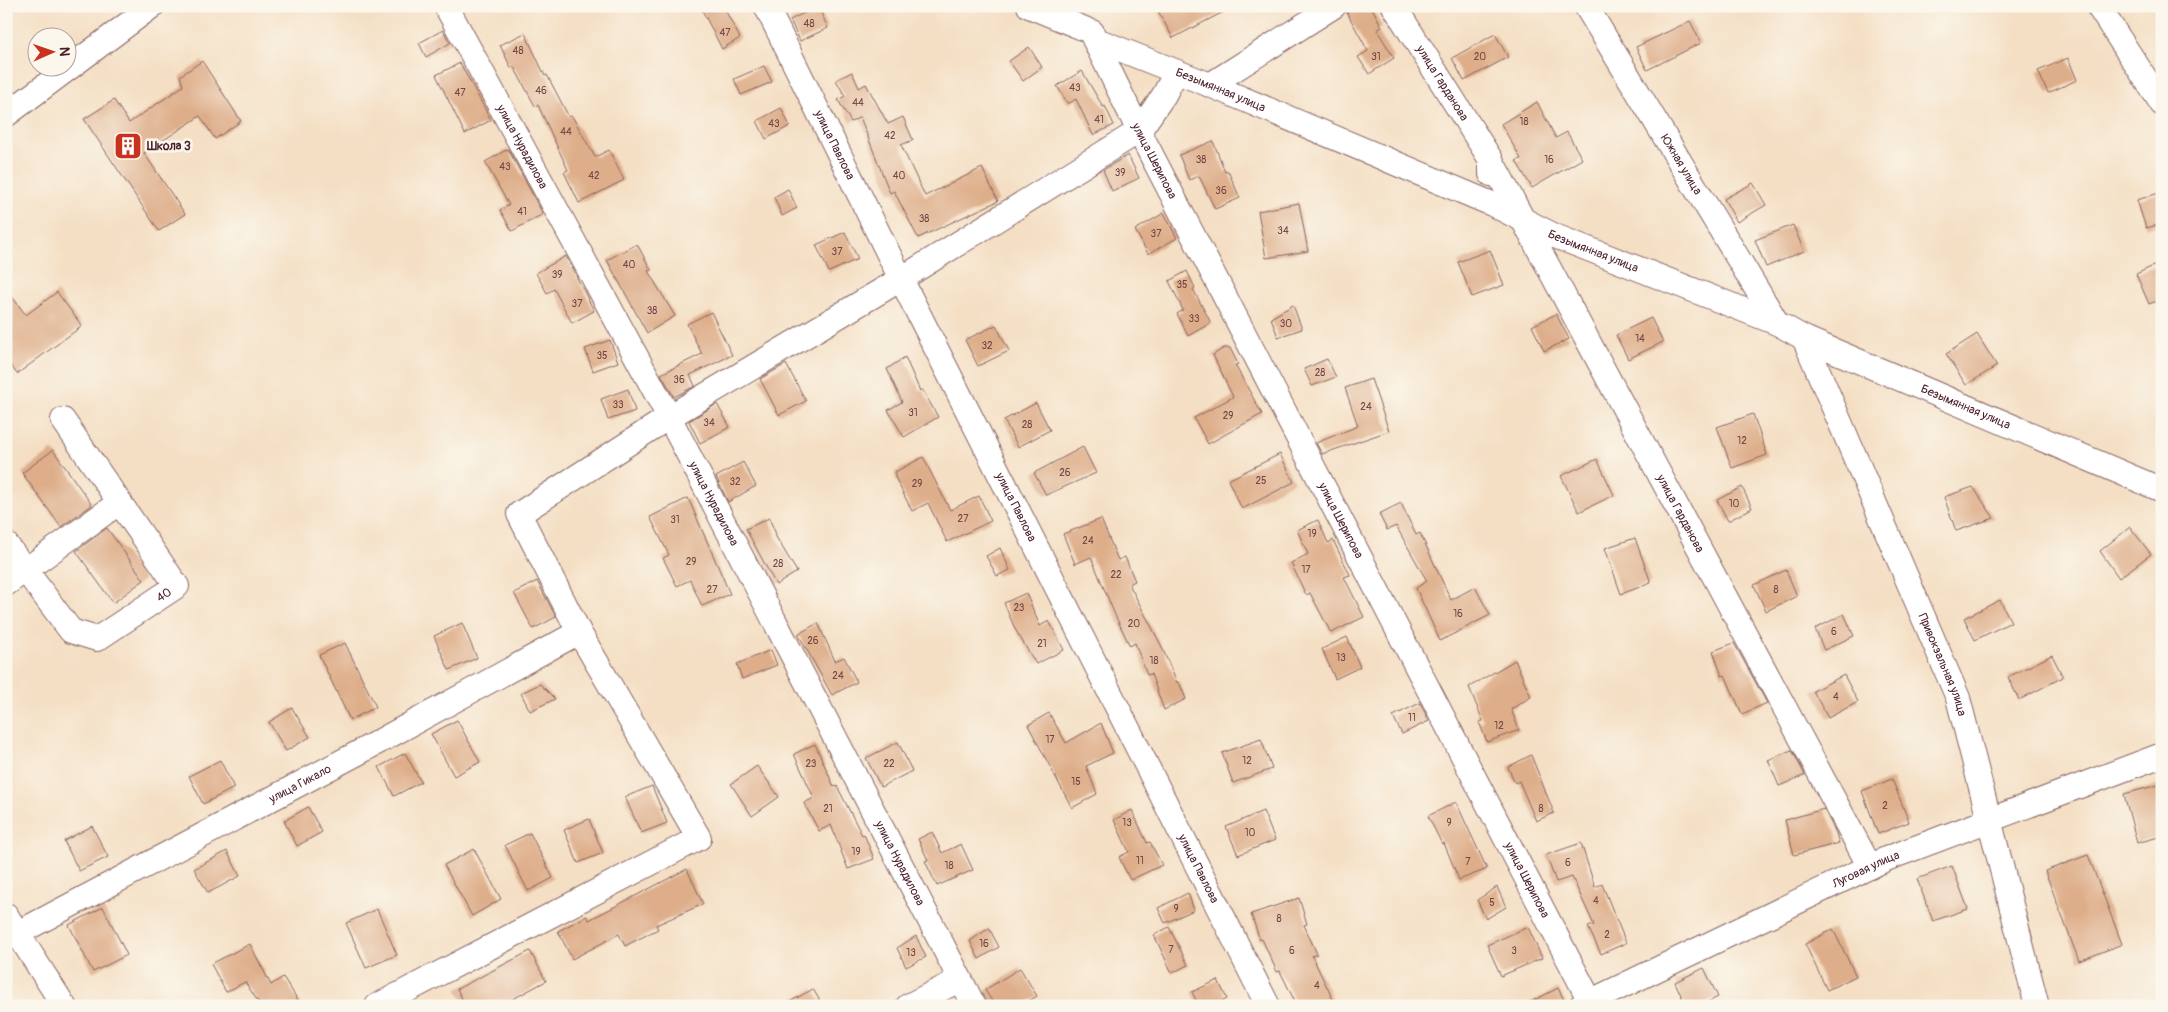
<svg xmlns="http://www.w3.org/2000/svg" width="2168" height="1012" font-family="Pangolin,sans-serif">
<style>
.building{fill:#deae8a}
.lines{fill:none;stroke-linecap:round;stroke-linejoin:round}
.minor-casing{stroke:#866261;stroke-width:26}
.minor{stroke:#fff;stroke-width:24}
.labels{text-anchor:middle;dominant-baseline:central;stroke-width:5;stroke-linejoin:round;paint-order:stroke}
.number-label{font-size:10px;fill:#6f4343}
.street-label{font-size:12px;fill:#4a1f2b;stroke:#fbf7ec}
.poi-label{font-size:12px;font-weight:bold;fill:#4a1f2b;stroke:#fbf7ec;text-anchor:start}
</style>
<rect width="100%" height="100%" fill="#fbf7ec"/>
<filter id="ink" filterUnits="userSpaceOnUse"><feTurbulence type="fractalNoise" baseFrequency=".02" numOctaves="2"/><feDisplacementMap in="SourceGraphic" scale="10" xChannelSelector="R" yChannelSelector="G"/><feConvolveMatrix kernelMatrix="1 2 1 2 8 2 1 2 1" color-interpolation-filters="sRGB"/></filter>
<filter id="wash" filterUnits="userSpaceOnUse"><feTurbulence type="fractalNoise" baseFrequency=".0096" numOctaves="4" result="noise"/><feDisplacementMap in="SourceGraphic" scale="20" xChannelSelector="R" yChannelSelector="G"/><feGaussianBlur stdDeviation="1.12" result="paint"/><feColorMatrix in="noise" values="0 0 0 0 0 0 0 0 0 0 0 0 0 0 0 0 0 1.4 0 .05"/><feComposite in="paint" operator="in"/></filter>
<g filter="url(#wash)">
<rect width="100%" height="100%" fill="#f4dfc4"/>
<g id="blocks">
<!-- building -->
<g class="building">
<polygon points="700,6 723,6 740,38 722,49"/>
<polygon points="818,6 828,28 800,41 790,20"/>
<polygon points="1167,6 1235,6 1173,38 1158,11"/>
<polygon points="1348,6 1371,6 1382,27 1377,30 1394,58 1369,74 1358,57 1368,51 1346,11"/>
<polygon points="1690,21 1701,43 1647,70 1636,47"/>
<polygon points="443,30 450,43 426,57 419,43"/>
<polygon points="525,33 545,76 547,75 569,117 572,116 595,157 609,150 624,180 579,203 564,172 568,170 538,105 535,106 514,67 511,68 500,45"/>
<polygon points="1495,34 1508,57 1464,81 1452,58"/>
<polygon points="1029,47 1042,67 1023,81 1009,61"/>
<polygon points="2068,58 2077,80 2048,93 2038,71"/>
<polygon points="202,61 241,121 215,139 200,116 144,153 185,214 159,231 84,119 114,100 129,123 183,86 180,76"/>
<polygon points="460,63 491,120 465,134 436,75"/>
<polygon points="764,66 772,82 741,95 734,79"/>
<polygon points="1082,71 1103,107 1105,106 1114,125 1093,135 1076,99 1068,104 1057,86"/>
<polygon points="852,72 859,88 866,84 888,124 903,117 913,140 901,145 925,196 982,168 998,201 918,238 894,191 890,193 860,117 851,122 838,100 845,96 836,80"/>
<polygon points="1537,102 1556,138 1567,132 1582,159 1532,188 1516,161 1521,159 1501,124"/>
<polygon points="781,108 790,126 766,139 757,121"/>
<polygon points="1213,141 1225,172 1228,171 1240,198 1215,209 1199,176 1189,180 1179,155"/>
<polygon points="508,149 543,214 512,231 500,210 509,205 485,162"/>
<polygon points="1128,155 1139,178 1112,191 1103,170"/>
<polygon points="1753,183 1766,205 1737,222 1724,199"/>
<polygon points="788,189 797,208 782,216 774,197"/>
<polygon points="2162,192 2162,224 2146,228 2137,200"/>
<polygon points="1299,203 1308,251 1266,258 1258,211"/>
<polygon points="1164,213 1177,238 1148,254 1135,230"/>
<polygon points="1793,225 1804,251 1766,267 1755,240"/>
<polygon points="845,232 858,259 829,272 816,245"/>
<polygon points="637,244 651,270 648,271 675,316 647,333 607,260"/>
<polygon points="1490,250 1504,285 1472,297 1458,262"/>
<polygon points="566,256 594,311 572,323 554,289 547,293 536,273"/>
<polygon points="2162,262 2162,299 2149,304 2136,274"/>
<polygon points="1187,271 1195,288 1193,289 1211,323 1188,336 1177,314 1183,310 1169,281"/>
<polygon points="6,289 26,315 57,292 82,326 17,374 6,359"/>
<polygon points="1293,305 1302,329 1278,337 1271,318"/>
<polygon points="711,312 732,355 690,375 695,386 674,397 661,374 702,354 687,324"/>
<polygon points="1556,314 1569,339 1544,351 1532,326"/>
<polygon points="1651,318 1663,342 1628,359 1616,335"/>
<polygon points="996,325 1009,351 978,366 965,340"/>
<polygon points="1977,334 1997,366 1966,385 1946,354"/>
<polygon points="610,340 618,362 593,371 585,349"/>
<polygon points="1224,348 1230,348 1238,364 1235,365 1262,414 1208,444 1194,418 1233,397 1213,355"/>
<polygon points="905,357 920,391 922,389 938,417 904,437 888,410 902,402 887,369"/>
<polygon points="1327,359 1336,377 1312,386 1304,369"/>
<polygon points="786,364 806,401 779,415 760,379"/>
<polygon points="1371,379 1389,431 1322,454 1316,443 1358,426 1345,388"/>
<polygon points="628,389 635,411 608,420 601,399"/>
<polygon points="1036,403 1050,430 1018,447 1004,420"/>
<polygon points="717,404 730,427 700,443 689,421"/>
<polygon points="1753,414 1767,455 1732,468 1717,427"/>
<polygon points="1083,447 1096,473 1046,495 1034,473"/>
<polygon points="53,450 92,505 61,527 22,473"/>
<polygon points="1280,454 1294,482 1242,509 1228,480"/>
<polygon points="923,457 950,510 979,496 991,521 947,542 928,503 912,511 895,477 895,472"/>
<polygon points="1597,459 1614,495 1579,512 1561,476"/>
<polygon points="743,462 756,486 728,502 716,477"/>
<polygon points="1742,487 1752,508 1728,521 1717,500"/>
<polygon points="1973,487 1994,518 1956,531 1944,497"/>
<polygon points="688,498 730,594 702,606 690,580 677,586 663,558 669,555 650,517"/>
<polygon points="1401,503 1416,535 1420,533 1451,600 1475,587 1490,615 1440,641 1416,588 1427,581 1396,526 1387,530 1379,514"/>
<polygon points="769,518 776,534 775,535 797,572 776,585 746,529"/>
<polygon points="1101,519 1118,560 1125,557 1135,581 1129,584 1161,645 1177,683 1179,682 1186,699 1164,710 1151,674 1147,675 1135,643 1130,646 1115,615 1091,557 1075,564 1063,534"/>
<polygon points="1318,520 1328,543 1333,540 1350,575 1344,577 1364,617 1331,633 1310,593 1306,595 1291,563 1308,554 1297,530"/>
<polygon points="2130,527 2151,554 2119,578 2100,551"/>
<polygon points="107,528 144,580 113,603 76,551"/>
<polygon points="1635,538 1651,583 1621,594 1605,548"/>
<polygon points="1000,548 1010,570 997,576 986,556"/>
<polygon points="1786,570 1797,596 1766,611 1754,585"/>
<polygon points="537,581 556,617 533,629 514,593"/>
<polygon points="1026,593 1040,626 1049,621 1064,650 1036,664 1015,629 1004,603"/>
<polygon points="2000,600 2011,622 1975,640 1964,618"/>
<polygon points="1844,614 1854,636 1824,650 1815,629"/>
<polygon points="462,623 477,658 449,670 434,636"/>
<polygon points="818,623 835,661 844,657 857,682 832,695 798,634"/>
<polygon points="1347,637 1360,667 1335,679 1322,649"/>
<polygon points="345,643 376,707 350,720 319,655"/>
<polygon points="1734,643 1767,703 1742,714 1725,675 1722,676 1713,651"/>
<polygon points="771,650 777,665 742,679 737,664"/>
<polygon points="2052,655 2063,677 2019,700 2008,677"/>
<polygon points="1515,660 1531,697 1511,709 1519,730 1487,742 1479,722 1483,721 1469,687"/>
<polygon points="1844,675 1858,702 1828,718 1813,691"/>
<polygon points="540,684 555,699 530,711 521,693"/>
<polygon points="1420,703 1429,721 1402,734 1393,716"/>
<polygon points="292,708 310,737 286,751 269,722"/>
<polygon points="1049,713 1066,743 1101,723 1113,753 1086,766 1097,794 1072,808 1028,725"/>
<polygon points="457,720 480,762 454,776 431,734"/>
<polygon points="1261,739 1272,769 1233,783 1222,753"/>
<polygon points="898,742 912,771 881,787 866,758"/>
<polygon points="815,744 834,787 837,786 862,835 864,834 874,859 848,869 831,825 819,831 804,803 814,798 794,754"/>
<polygon points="1792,750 1805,775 1779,786 1768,760"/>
<polygon points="405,753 421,782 394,796 379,767"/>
<polygon points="1531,755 1554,813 1536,821 1519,781 1515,783 1508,767"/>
<polygon points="220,760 234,788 203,804 189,776"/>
<polygon points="757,766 779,797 752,816 731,784"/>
<polygon points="1892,779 1909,822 1878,834 1862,791"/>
<polygon points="2162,784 2162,836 2137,843 2124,794"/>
<polygon points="652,786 667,823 641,833 625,797"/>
<polygon points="1456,802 1487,869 1459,880 1444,843 1442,844 1428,816"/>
<polygon points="308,807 322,832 297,846 284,821"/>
<polygon points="1824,809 1836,833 1839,843 1794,855 1785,820"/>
<polygon points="1132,810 1147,843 1150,842 1162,865 1130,880 1119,857 1129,852 1114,820"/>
<polygon points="1263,811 1275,840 1238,855 1226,827"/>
<polygon points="589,819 603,853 578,863 564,830"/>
<polygon points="92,826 108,857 79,871 64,841"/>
<polygon points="932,832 942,853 961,844 973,870 937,886 925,861 928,860 918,839"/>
<polygon points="530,833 553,878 528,891 505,845"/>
<polygon points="1581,843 1595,887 1602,884 1626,943 1601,954 1588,927 1594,925 1572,877 1556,882 1546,855"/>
<polygon points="474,849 501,899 472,916 444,865"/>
<polygon points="227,851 240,876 208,893 194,869"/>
<polygon points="2088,855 2122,944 2079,961 2045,871"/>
<polygon points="1952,866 1968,909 1933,921 1917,879"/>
<polygon points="687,869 703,904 656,925 658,929 625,946 619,934 572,959 558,931 587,916 589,920"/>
<polygon points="1497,887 1506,907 1486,919 1477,900"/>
<polygon points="1188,893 1194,910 1165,923 1158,908"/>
<polygon points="1299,898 1307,924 1304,925 1317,954 1312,956 1336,1006 1297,1006 1280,971 1277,972 1262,939 1260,940 1251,914"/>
<polygon points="103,907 127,955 93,972 69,925"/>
<polygon points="377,909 397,955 366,968 346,923"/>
<polygon points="1169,927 1188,965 1172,973 1154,935"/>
<polygon points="1528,927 1542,958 1501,976 1487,945"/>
<polygon points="989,928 999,947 979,959 970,941"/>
<polygon points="1833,929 1856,976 1827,990 1805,944"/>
<polygon points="916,936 926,957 906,967 897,948"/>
<polygon points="250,944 271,985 283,977 302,1006 261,1006 245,982 226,992 211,964"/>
<polygon points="530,951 546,981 500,1006 466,1006 457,989"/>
<polygon points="1020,968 1037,996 1021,1006 995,1006 985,990"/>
<polygon points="1704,968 1718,997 1700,1006 1686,1006 1675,982"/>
<polygon points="1218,980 1227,999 1213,1006 1199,1006 1192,992"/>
<polygon points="1558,988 1567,1006 1523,1006"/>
<polygon points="813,989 823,1006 782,1006"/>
</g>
</g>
</g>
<g filter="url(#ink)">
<use href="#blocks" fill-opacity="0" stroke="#866261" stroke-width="1"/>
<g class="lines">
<defs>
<g id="minor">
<path id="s1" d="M446 6 669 417 974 1006"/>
<path id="s2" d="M766 6 901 279 1268 1006"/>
<path id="s3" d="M1029 6 1092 32 1094 39 1210 85 1492 204 1555 236 1777 323 1804 338 2162 490"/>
<path id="s4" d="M1394 6 1491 160V174"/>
<path id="s5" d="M1586 6 1777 323"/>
<polyline points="2098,6 2162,104"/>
<path id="s6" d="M1094 39 1139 131 1590 1001"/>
<polyline points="1210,85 1334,6"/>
<polyline points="6,115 152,6"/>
<path id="s7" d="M1491 160 1870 867"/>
<path id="s8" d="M1804 338 1958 698 2037 1006"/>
<path id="s9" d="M6 544 71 631 97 639 177 586 63 420"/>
<polyline points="6,584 120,502"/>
<polyline points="6,915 64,1006"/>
<path id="s10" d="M18 933 358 753 579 632"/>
<polyline points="377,1006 699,838 579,632 519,514 669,417 901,279 1139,131 1164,95 1176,72"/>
<polyline points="908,1006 959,980"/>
<path id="s11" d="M1581 1006 1886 859 2162 755"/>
</g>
</defs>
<!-- minor casing -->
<use href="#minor" class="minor-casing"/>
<!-- minor -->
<use href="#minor" class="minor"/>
</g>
</g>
<!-- icons -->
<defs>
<symbol id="building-square" viewBox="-11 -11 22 22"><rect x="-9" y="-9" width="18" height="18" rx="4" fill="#c8321e" stroke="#fbf7ec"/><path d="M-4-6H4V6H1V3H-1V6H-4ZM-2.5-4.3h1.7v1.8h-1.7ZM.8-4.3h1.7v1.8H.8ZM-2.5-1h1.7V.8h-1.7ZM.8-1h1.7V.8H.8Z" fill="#fff"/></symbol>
</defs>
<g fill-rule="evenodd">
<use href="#building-square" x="112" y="130" width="32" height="32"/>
</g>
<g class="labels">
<!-- number labels -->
<g class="number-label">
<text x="809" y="24">48</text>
<text x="725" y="33">47</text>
<text x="518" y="51">48</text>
<text x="1376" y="57">31</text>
<text x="1480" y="57">20</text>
<text x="1075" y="88">43</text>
<text x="541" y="91">46</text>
<text x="460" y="93">47</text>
<text x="858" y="103">44</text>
<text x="1099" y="120">41</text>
<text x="1524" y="122">18</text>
<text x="774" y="124">43</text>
<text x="566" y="132">44</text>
<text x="890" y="136">42</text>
<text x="1201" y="160">38</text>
<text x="1549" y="160">16</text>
<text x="505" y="167">43</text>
<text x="1120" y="173">39</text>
<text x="594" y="176">42</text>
<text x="899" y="176">40</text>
<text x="1221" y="191">36</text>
<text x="522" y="212">41</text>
<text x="924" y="219">38</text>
<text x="1283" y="231">34</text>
<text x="1156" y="234">37</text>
<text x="837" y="252">37</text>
<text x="629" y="265">40</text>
<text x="557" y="275">39</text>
<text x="1182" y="285">35</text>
<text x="577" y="304">37</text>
<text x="652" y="311">38</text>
<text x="1194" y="319">33</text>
<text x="1286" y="324">30</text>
<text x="1640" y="339">14</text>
<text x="987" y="346">32</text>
<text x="602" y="356">35</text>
<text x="1320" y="373">28</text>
<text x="679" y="380">36</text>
<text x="618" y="405">33</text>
<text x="1366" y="407">24</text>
<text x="913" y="413">31</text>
<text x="1228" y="416">29</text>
<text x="709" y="423">34</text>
<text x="1027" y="425">28</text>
<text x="1742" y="441">12</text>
<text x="1065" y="473">26</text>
<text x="1261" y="481">25</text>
<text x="735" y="482">32</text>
<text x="917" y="484">29</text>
<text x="1734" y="504">10</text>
<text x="963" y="519">27</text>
<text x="675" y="520">31</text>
<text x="1312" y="534">19</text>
<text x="1088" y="541">24</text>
<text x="691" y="562">29</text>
<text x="778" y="564">28</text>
<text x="1306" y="570">17</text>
<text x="1116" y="575">22</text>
<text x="712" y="590">27</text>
<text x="1776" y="590">8</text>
<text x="1019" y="608">23</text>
<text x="1458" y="614">16</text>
<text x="1134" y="624">20</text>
<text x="1834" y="632">6</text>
<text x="813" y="641">26</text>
<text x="1042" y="644">21</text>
<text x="1341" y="658">13</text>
<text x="1154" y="661">18</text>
<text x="838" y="676">24</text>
<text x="1836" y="697">4</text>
<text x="1412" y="718">11</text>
<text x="1499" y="726">12</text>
<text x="1050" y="740">17</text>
<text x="1247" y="761">12</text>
<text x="811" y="764">23</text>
<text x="889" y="764">22</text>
<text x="1076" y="782">15</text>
<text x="1885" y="806">2</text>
<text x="828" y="809">21</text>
<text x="1541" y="809">8</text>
<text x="1127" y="823">13</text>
<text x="1449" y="823">9</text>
<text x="1250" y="833">10</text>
<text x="856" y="852">19</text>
<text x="1140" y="861">11</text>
<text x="1468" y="862">7</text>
<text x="1568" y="863">6</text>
<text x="949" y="866">18</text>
<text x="1596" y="901">4</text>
<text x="1492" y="903">5</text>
<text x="1176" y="909">9</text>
<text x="1279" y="919">8</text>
<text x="1607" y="935">2</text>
<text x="984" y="944">16</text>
<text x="1171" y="950">7</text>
<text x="1292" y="951">6</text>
<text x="1514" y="951">3</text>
<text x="911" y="953">13</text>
<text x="1317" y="986">4</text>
</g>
<!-- street labels -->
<g class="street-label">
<text stroke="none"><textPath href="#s4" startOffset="91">улица Гарданова</textPath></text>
<text stroke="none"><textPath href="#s3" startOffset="212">Безымянная улица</textPath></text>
<text stroke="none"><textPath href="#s2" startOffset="155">улица Павлова</textPath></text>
<text stroke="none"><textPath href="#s1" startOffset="160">улица Нурадилова</textPath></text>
<text stroke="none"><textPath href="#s6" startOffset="136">улица Шерипова</textPath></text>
<text stroke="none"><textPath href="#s5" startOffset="185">Южная улица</textPath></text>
<text stroke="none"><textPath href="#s3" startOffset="618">Безымянная улица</textPath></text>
<text stroke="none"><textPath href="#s3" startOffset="1022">Безымянная улица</textPath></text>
<text stroke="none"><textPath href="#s1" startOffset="565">улица Нурадилова</textPath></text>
<text stroke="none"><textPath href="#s2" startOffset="560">улица Павлова</textPath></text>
<text stroke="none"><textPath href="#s7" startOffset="401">улица Гарданова</textPath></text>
<text stroke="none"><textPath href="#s6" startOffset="541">улица Шерипова</textPath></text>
<text stroke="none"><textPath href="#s9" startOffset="216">40</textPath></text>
<text stroke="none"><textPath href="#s8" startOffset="355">Привокзальная улица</textPath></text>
<text stroke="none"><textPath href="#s10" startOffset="319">улица Гикало</textPath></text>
<text stroke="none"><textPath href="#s1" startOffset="970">улица Нурадилова</textPath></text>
<text stroke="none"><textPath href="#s2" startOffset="965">улица Павлова</textPath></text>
<text stroke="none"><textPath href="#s11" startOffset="316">Луговая улица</textPath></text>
<text stroke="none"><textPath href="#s6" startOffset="946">улица Шерипова</textPath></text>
</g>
<!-- poi labels -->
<g class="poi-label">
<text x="147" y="146">Школа 3</text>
</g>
</g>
<!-- margin -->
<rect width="2168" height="1012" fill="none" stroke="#fbf7ec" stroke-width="25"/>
<!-- north arrow -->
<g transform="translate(52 52) rotate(88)"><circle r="24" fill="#fbf7ec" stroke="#b4a19f"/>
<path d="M0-4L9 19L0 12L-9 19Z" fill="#c8321e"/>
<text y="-8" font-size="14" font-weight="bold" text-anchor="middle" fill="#4a1f2b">N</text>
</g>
</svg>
